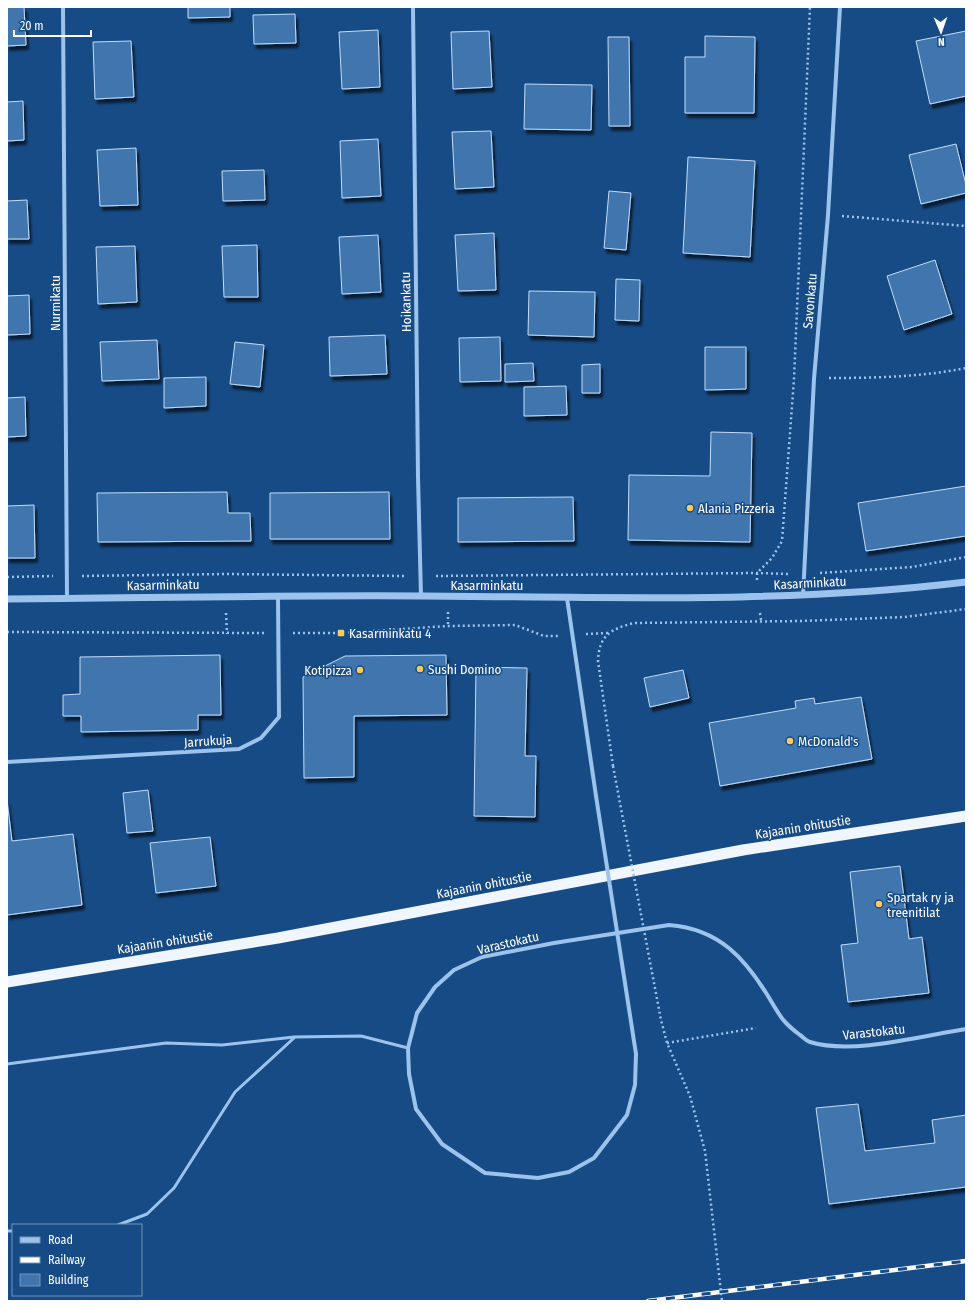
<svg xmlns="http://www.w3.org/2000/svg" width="973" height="1308" font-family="'Fira Sans Condensed',sans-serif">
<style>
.building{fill:#4075ae;stroke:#c2ddf9;filter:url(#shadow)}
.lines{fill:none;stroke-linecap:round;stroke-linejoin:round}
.path{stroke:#9cc3ed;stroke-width:2.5;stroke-dasharray:2 3;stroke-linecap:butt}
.service{stroke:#9cc3ed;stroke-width:3}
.minor{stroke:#9cc3ed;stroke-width:4}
.tertiary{stroke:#9cc3ed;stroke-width:7}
.trunk{stroke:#f0f6ff;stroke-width:11}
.rail-casing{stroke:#fff;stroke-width:4.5}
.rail{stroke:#174b85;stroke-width:3;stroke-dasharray:9;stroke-linecap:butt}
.path-bridge{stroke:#9cc3ed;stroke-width:2.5;stroke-dasharray:2 3;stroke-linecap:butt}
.minor-bridge{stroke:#9cc3ed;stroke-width:4}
.poi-dot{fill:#ffc958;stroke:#174b85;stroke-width:1.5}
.labels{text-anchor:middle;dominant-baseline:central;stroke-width:3;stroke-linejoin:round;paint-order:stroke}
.street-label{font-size:13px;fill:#fff;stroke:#174b85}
.poi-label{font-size:13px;fill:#fff;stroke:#174b85;text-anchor:start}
</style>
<defs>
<filter id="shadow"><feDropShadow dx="2.5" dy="4.5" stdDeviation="1" flood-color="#0009"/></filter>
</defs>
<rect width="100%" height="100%" fill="#174b85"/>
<!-- building -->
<g class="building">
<polygon points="7,7 24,7 26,45 7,46"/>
<polygon points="188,7 230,7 230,17 188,18"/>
<polygon points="295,14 296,43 254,44 253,15"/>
<polygon points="378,30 380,87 342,89 339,32"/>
<polygon points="489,31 492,87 453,89 451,32"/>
<polygon points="966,31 966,96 930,104 916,41"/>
<polygon points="705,36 755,37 754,113 685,113 685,57 705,57"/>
<polygon points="608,37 629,37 630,126 609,126"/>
<polygon points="131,41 134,97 95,99 93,42"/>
<polygon points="525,84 592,85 591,130 524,129"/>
<polygon points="23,101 24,140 7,141 7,102"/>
<polygon points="491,131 494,187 455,189 452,132"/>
<polygon points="378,139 381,196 342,198 340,141"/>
<polygon points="956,144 966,185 966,193 921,204 909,155"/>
<polygon points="136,148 138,205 100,206 97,150"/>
<polygon points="688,157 755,161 750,257 683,253"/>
<polygon points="264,170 265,200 223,201 222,171"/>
<polygon points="609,191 631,193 626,250 604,248"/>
<polygon points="27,200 29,239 7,239 7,201"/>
<polygon points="494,233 496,290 458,291 455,235"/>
<polygon points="378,235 381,292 342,294 339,237"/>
<polygon points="257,245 258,297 224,297 222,246"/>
<polygon points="135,246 137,302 98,304 96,247"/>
<polygon points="935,260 952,314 904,330 887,276"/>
<polygon points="616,279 640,280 639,321 615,320"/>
<polygon points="529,291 595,292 594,337 528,335"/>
<polygon points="29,295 30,334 7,335 7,296"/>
<polygon points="385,335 387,374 330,376 329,337"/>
<polygon points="500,337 501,381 460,382 459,338"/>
<polygon points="157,340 159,379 102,381 100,342"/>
<polygon points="235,342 264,345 260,387 230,384"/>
<polygon points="705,347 746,347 746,389 705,390"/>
<polygon points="533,363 534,381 505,382 505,364"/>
<polygon points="600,364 600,393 582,393 582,365"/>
<polygon points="206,377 206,406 164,408 164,378"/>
<polygon points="566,386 567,415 524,416 524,387"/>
<polygon points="25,397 26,436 7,437 7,398"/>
<polygon points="711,432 752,433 750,542 628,540 629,475 710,476"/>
<polygon points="966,486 966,536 866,551 858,503"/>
<polygon points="227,492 228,513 250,513 251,541 98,542 97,493"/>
<polygon points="389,492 390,539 270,539 270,493"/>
<polygon points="573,497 574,541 458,542 458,498"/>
<polygon points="34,505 35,558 7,558 7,506"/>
<polygon points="220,655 221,715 198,715 198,730 81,732 81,716 63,716 63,695 80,694 80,657"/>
<polygon points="446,655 447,715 354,716 354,777 304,778 303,677 345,656"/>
<polygon points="476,667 527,668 525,756 536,756 535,817 474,816"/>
<polygon points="683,670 689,698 650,707 644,678"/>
<polygon points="861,697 872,759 720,786 709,723 796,708 795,701 814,698 815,704"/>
<polygon points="148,790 153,831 127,833 123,793"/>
<polygon points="7,800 12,841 73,834 82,905 7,915"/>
<polygon points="210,837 216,886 156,893 150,843"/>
<polygon points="900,866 909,939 922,937 929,993 848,1002 841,945 858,943 850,872"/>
<polygon points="858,1104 865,1151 935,1143 932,1120 966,1115 966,1187 829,1204 816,1108"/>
</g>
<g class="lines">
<!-- path -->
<g class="path">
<polyline points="842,216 966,226"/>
<path d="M829 378C875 378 921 377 966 368"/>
<polyline points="820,573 912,567 966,557"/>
<polyline points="82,576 226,574 405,576"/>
<polyline points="436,576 757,573 789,574"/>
<polyline points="7,577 53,576"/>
<polyline points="757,580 757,573 772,558 782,541 794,379 810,7"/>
<polyline points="448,612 448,626"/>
<polyline points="226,613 227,634"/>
<polyline points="760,613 761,620"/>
<polyline points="7,632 264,633"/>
<polyline points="293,633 341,633 448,626 515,625 544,636 558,636"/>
<polyline points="586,634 608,633"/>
<path d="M613 766 598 661C599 635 611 629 634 623L801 621 905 617 966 609"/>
<polyline points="667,1043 756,1028"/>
</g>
<!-- service -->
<g class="service">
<polyline points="7,1064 166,1043 222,1045 294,1037 361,1036 408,1048"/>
<polyline points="118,1225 147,1214 174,1188 235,1092 294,1038"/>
<polyline points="7,1231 13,1231"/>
</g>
<!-- minor -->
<g class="minor">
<polyline points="63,7 67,598"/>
<polyline points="413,7 418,477 421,596"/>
<polyline points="803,596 814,379 828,215 840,7"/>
<polyline points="567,598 596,796"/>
<polyline points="7,762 239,749 261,738 279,717 278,597"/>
<path d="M636 1054 635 1085 627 1115 594 1158 569 1172 538 1178 485 1173 442 1144 416 1109 409 1074 408 1048 417 1013 435 987 454 970 482 957 554 943 669 925C720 929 746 959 771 1001 781 1018 784 1023 800 1035 803 1037 806 1041 810 1042 853 1055 921 1036 966 1029"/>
</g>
<!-- tertiary -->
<path class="tertiary" d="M7 599C145 598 283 595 422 596 603 597 785 604 966 582"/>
<!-- trunk -->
<polyline class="trunk" points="7,982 278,938 743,850 966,816"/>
<defs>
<polyline id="rail" points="648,1301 966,1261"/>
</defs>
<!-- rail casing -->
<use href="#rail" class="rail-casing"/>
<!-- rail -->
<use href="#rail" class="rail"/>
<!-- path-bridge -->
<polyline class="path-bridge" points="613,766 661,1020 667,1043 690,1096 705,1151 722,1301"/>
<!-- minor-bridge -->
<polyline class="minor-bridge" points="596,796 636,1054"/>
</g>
<!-- markers -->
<g class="poi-dot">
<circle cx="690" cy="508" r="4"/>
<rect x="337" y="629" width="8" height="8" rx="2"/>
<circle cx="420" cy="669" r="4"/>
<circle cx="360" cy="670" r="4"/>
<circle cx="790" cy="741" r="4"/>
<circle cx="879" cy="904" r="4"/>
</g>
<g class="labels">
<!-- street labels -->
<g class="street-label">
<text transform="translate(810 301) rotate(-85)">Savonkatu</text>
<text transform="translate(406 302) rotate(-91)">Hoikankatu</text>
<text transform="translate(55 303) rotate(-90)">Nurmikatu</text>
<text transform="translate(810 583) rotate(-3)">Kasarminkatu</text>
<text transform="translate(163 585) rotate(-1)">Kasarminkatu</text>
<text x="487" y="585">Kasarminkatu</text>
<text transform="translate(208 741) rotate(-4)">Jarrukuja</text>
<text transform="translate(803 827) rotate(-9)">Kajaanin ohitustie</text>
<text transform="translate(484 885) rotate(-11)">Kajaanin ohitustie</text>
<text transform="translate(165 942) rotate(-9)">Kajaanin ohitustie</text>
<text transform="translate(508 943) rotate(-13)">Varastokatu</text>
<text transform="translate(874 1032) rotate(-6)">Varastokatu</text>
</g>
<!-- poi labels -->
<g class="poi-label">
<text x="698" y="508">Alania Pizzeria</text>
<text x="349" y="633">Kasarminkatu 4</text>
<text x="428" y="669">Sushi Domino</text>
<text x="352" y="670" text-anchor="end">Kotipizza</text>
<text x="798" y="741">McDonald's</text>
<text x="887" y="897">Spartak ry ja<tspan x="887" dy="15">treenitilat</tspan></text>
</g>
</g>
<!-- border -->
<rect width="973" height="1308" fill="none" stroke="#ffffff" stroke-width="16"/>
<!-- legend -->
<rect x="12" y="1224" width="130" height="72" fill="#174b85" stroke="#7493b6"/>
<rect x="20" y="1237" width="20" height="6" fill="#9cc3ed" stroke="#7493b6"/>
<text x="48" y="1244" font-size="12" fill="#ffffff">Road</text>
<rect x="20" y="1257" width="20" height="6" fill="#ffffff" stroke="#7493b6"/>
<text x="48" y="1264" font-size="12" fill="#ffffff">Railway</text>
<rect x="20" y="1274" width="20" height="12" fill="#4075ae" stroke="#7493b6"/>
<text x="48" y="1284" font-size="12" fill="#ffffff">Building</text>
<!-- north arrow -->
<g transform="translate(941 32) rotate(178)" stroke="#174b85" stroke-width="3" paint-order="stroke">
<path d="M0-3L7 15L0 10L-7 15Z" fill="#ffffff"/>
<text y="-6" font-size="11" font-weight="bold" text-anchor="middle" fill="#ffffff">N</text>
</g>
<!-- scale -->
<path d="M14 30v6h77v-6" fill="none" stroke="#ffffff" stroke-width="2"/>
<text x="20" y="30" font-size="12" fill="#ffffff" stroke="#174b85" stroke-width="3" paint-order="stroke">20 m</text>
</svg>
